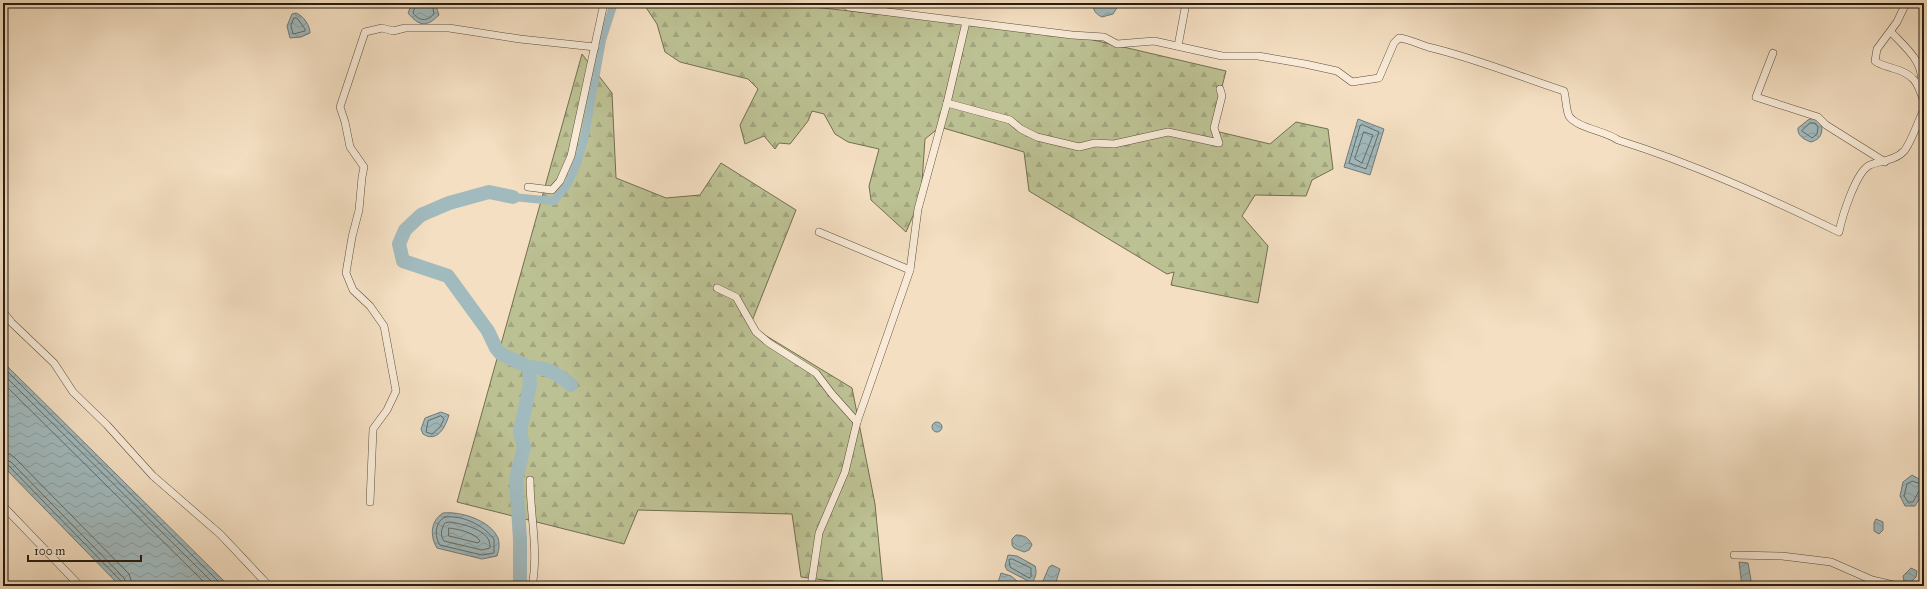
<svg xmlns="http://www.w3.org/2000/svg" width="1927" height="589" font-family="'IM FELL Great Primer',serif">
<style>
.forest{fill:url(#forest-firs);stroke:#726f50}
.water{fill:url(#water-waves);stroke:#717b78}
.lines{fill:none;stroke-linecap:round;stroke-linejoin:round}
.shore{stroke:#646c66;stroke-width:1}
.canal{stroke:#a1babe;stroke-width:8}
.river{stroke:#a1babe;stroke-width:14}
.minor-casing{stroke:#5b4e3b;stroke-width:8}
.minor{stroke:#f8ead7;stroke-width:7}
</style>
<defs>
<pattern id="forest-firs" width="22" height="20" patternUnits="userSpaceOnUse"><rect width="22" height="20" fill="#bcc193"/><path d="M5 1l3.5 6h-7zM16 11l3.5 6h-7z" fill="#a2a57e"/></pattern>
<pattern id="water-waves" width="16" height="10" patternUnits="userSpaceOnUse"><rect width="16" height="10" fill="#a1babe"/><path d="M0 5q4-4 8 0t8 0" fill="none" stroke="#8b9fa2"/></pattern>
</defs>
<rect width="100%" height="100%" fill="#f4dfc2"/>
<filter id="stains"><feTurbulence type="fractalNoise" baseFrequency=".005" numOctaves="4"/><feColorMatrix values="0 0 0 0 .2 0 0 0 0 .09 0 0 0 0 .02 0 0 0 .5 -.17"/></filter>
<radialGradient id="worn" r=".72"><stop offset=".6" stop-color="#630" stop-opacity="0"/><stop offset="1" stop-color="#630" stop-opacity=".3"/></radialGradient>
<!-- forest -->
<g class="forest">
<polygon points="643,3 776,3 1072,35 1226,71 1211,130 1270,144 1296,122 1328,129 1333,169 1312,180 1306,196 1255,195 1242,216 1268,246 1258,303 1171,285 1174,272 1167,274 1029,191 1024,152 940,127 925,139 921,197 906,232 871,200 869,186 879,149 848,142 835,134 824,114 812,111 808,121 790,144 779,143 775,149 764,136 745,144 740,125 758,89 748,79 680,62 665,52 657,24"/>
<polygon points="582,54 612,93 616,178 666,198 700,195 721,163 796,210 750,326 852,388 875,504 883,586 870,586 801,577 792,514 638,510 624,544 457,502"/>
</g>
<!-- water -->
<g class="water">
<path d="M412 3H435L439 15C426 28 419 26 408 13Z"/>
<path d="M1093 3H1120L1113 14 1102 17C1096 14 1093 11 1093 3Z"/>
<path d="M296 13C304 16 310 26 310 33L301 37 290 38 287 26 292 14Z"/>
<path d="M1813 118 1818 120 1822 125C1822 134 1821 139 1811 142 1805 140 1797 136 1798 128L1808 120Z"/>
<polygon points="1358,119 1384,129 1370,175 1344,167"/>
<polygon points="3,362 229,586 120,586 3,466"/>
<path d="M441 412 449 415C445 428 437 443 423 434L421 429 425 418Z"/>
<circle cx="937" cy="427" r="5"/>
<path d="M1912 475 1924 482C1924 491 1920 498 1915 506H1905L1900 496 1903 482Z"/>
<path d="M443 513C460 511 490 520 498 538 500 544 499 550 497 556L482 559 437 548C430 537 430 521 443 513Z"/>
<polygon points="1876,519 1883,522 1883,530 1879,534 1874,531 1874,523"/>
<path d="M1016 535C1024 535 1029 538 1032 545L1029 550 1024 552 1014 548 1012 545V539Z"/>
<path d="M1008 555 1017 556 1035 566C1037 572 1036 577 1032 583L1007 570 1005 566Z"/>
<polygon points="1739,562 1748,563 1752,586 1742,586"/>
<polygon points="1052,565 1060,569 1055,585 1048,586 1043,581 1049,567"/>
<polygon points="1911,568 1917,571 1916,577 1911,582 1904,581 1903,576"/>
<polygon points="1001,573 1011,576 1023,586 997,586"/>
</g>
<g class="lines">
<!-- shore -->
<g class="shore">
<path d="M416 3 413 13C419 21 427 22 434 14L432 3"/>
<polygon points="294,18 297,18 305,29 305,31 293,34 291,26"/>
<polygon points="1810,123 1815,123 1818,127 1817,134 1812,138 1802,131"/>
<polygon points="1363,125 1379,132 1366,169 1349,163 1360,126"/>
<polygon points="1364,132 1373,135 1362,163 1355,159"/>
<polyline points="3,367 223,586"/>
<polyline points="3,374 216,586"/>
<polyline points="3,383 208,586"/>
<polygon points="441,416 444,419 440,427 432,434 426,432 428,421"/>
<polyline points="3,453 10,454 15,458 129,574 133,586"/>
<polyline points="3,459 11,462 124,578 127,586"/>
<polyline points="3,464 8,465 121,581 122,586"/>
<polyline points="1924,485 1912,481 1907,484 1904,496 1908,502 1913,502 1919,491 1924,490"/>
<path d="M445 517C463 515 483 525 494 539V553L482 555 440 545C434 536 435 522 445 517Z"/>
<path d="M450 522C463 524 492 530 490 548L482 550 444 541C440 536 441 528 445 523Z"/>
<path d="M449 528C458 529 476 533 480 541L478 543 449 536Z"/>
<polygon points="1012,559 1031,568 1031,577 1029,578 1010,567 1009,560"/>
</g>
<!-- canal -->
<polyline class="canal" points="513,197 554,201 568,184 578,161 585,135 602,40 614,3"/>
<!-- river -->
<g class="river">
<polyline points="513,197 489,192 449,203 421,215 405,230 399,244 403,261 448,276 488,331 496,348 501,354 529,367 530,385 520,432 524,447 516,479 520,539 520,586"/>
<path d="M529 367C549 368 556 373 571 385"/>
</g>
<defs>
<g id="minor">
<path d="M841 3 849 7 1072 35 1104 37 1117 44 1154 41 1222 56H1258L1305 64 1337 71 1352 82 1379 78 1394 43 1399 38C1409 39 1418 44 1428 47 1475 58 1518 76 1564 91 1566 98 1566 110 1569 116 1577 128 1606 131 1618 140 1694 164 1767 197 1839 232 1842 217 1856 171 1870 165 1881 161 1896 160 1904 151 1911 143 1919 119 1924 109"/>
<path d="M1906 3 1897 22 1877 49 1875 61C1880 65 1886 66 1892 68 1914 74 1918 82 1924 103"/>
<path d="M1891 32C1906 48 1927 64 1920 88L1922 89"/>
<polyline points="1178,46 1186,3"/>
<polyline points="1773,53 1756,97 1818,117 1826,125 1885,162"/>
<polyline points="947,103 1010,120 1021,129 1037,137 1079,147 1095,143 1114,144 1168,132 1219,143 1214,128 1222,96 1220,89"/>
<polyline points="528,187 552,190 560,181 571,156 604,3"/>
<polyline points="819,232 910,270"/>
<polyline points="717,288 736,297 756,332 769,343 816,373 832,394 857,422"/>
<polyline points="3,312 12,323 54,363 73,392 107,425 153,476 220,534 269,586"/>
<path d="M530 480C530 515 539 551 532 586"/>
<polyline points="370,502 373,429 387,410 396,391 384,326 370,306 353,290 346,273 352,237 359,210 362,177 364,167 350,147 345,122 340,107 365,32 382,28 393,31 405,28 449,28 520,39 595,47"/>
<polyline points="3,506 80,586"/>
<polyline points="1734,555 1782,556 1831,562 1872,580 1898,586"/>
<polyline points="811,586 819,533 845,472 857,422 910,270 918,209 947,103 966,22"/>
</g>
</defs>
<!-- minor casing -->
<use href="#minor" class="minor-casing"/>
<!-- minor -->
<use href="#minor" class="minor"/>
</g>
<!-- margin -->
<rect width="1927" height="589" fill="none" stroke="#f4dfc2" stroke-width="16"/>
<rect x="4" y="4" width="1919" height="581" fill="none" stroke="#281d0e" stroke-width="2"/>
<rect x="8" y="8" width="1911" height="573" fill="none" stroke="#281d0e"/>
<!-- scale -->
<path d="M28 555v6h113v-6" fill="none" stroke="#281d0e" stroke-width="2"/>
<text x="34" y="555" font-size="12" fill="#281d0e" stroke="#f8ead7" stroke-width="3" paint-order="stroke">100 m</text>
<rect width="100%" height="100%" filter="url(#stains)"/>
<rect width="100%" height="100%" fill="url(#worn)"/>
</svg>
